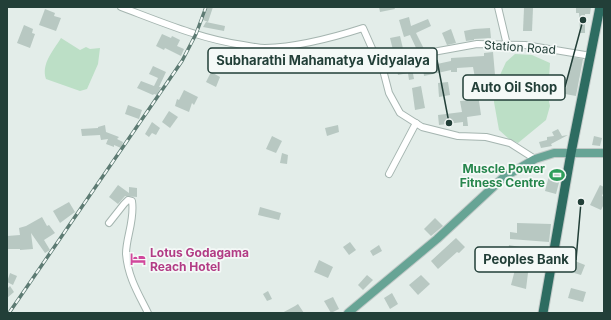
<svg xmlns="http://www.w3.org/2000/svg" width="611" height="320" font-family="Inter,sans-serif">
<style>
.green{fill:#bcdfc6}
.building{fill:#b8c8c2}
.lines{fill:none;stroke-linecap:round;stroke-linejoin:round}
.minor-casing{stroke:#a5b5b0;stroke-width:8}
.major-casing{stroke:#c1c9c7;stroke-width:10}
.highway-casing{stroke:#c1c9c7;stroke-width:11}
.minor{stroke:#fff;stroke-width:6}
.major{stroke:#67a495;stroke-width:8}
.highway{stroke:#2d6c61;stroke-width:9}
.rail-casing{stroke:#5d7b73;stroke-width:3.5}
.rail{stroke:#f4f9f7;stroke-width:2;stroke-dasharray:6;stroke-linecap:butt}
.labels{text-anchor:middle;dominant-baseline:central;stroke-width:3.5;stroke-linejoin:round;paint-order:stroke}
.street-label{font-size:12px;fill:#223f38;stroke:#f4f9f7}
.leisure-label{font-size:12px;font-weight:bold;fill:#27864d;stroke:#f4f9f7;text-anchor:end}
.hotel-label{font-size:12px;font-weight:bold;fill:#b23c85;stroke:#f4f9f7;text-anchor:start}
.leader{fill:none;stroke:#223f38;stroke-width:1.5}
.callout-dot{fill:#223f38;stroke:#f4f9f7;stroke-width:1.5}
.callout{fill:#f4f9f7;stroke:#223f38;stroke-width:1.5}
.callout-label{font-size:13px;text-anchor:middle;font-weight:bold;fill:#223f38}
</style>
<rect width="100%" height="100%" fill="#e3ede9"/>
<!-- green -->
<g class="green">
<path d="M61 38 80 50 86 47 90 49 100 48 98 64 87 89 80 91 46 79C41 64 53 51 61 38Z"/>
<polygon points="515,54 532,55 550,63 549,78 546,87 550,106 546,120 518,143 509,139 499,130 494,102 494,88 506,62"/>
</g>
<!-- building -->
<g class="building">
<polygon points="208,7 213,7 208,22 203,20"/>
<polygon points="379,7 394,7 395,9 380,12"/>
<polygon points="576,7 591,7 590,14 585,14 585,33 580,33 579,13 576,13"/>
<polygon points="524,8 533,8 532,31 523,31"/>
<polygon points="45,9 55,13 54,16 61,18 56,31 39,25"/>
<polygon points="409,17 411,26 428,19 431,26 416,33 424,49 417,50 410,35 404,37 399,20"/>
<polygon points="206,22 225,26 224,31 203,27"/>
<polygon points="24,25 33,29 32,33 35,34 30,48 17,43"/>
<polygon points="490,28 491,38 474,39 474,40 466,41 464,31 474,29"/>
<polygon points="451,29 456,43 447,45 442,33"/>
<polygon points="162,34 171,38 172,36 180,40 177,46 184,49 181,56 165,48 164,50 156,46"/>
<polygon points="400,36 404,53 394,54 390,38"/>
<polygon points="493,52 495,75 475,78 473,67 457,68 457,72 451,72 451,70 424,76 423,67 451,61 451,58 484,56 484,53"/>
<polygon points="572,57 583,59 576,96 565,94"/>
<polygon points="411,63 414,79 409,80 408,73 398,75 396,66"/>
<polygon points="153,66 166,72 159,87 161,87 157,95 154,94 153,95 137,88 141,81 154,86 158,78 149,74"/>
<polygon points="211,72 220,77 216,87 206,82"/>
<polygon points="448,82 450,95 439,97 438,83"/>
<polygon points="421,86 425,108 415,110 412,88"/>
<polygon points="477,87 481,115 467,117 468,126 463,126 463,122 439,125 438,115 462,112 460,101 471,100 470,88"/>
<polygon points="184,90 198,97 194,105 192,103 189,112 175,106 177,99 179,100"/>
<polygon points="128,105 142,110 139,119 125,114"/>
<polygon points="169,111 178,117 170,128 162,122"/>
<polygon points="152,122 160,128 156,135 152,133 149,137 145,134"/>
<polygon points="105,125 106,132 119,137 117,139 123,142 121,148 114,145 114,147 106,144 108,139 101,140 100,135 82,136 81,129 98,128 98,127"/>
<polygon points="338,125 339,132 327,136 325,128"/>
<polygon points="558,129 562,136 568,135 551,144 552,146 541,148 539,142 547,140 547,137 554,136 552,132"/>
<polygon points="272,136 282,141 276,153 266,149"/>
<polygon points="594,136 602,138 600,146 592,145"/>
<polygon points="282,153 288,155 287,164 280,163"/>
<polygon points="550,172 561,175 556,194 545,191"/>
<polygon points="118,185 129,193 129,187 137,188 137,197 125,196 118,204 109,197"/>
<polygon points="600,185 604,187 604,191 602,196 604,197 604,204 601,210 590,205"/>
<polygon points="69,202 75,212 60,223 53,211"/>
<polygon points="260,207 281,213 279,220 258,215"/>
<polygon points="42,217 47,226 49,225 55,233 44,240 50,250 45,253 31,233 33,249 20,250 20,249 7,249 7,236 20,235 19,228 26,226"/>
<polygon points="435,218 443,226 431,236 424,229"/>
<polygon points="517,223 551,224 549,242 510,239 510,232 517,233"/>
<polygon points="456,238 465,247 459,253 457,252 438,269 431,261"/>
<polygon points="350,242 356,250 349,255 343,247"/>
<polygon points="379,245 382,251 373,256 370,251"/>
<polygon points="509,245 531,249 530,255 508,253"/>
<polygon points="319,260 333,267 328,278 314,272"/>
<polygon points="575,261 585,265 581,275 571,272"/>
<polygon points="517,262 529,265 526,289 511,285"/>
<polygon points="10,273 17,276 13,285 7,282"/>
<polygon points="367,275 373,280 363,290 358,285"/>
<polygon points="421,275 430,284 418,295 409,285"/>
<polygon points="10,286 14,292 7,298 7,289"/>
<polygon points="571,288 586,292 583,302 568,298"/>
<polygon points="268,291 272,299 267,301 263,294"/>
<polygon points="392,293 398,304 390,309 384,298"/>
<polygon points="333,297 339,309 331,313 324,301"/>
<polygon points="298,304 304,313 282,313 295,306"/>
</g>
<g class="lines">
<defs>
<g id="minor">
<path d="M121 7C161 22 201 39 243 45 250 46 258 48 265 48 298 47 332 38 363 28L378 62 477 44 525 45 591 56"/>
<polyline points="498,7 507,45"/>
<polyline points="378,62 382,66 389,93 400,113 422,127 458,136 486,137 510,143 535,159"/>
<polyline points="389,174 416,123"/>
<path d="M109 223 124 204 128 200 132 201C135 220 126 237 126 254 128 277 138 293 148 313"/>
</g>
<polyline id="major" points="348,313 437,239 504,177 535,159 554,153 604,153"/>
<polyline id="highway" points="543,313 571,153 600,7"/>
</defs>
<!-- minor casing -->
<use href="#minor" class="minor-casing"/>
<!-- major casing -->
<use href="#major" class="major-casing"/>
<!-- highway casing -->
<use href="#highway" class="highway-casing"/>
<!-- minor -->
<use href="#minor" class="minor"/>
<!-- major -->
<use href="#major" class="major"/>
<!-- highway -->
<use href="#highway" class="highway"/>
<defs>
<polyline id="rail" points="9,313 182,61 196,34 206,7"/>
</defs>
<!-- rail casing -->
<use href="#rail" class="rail-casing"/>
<!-- rail -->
<use href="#rail" class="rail"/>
</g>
<!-- icons -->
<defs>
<symbol id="stadium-bare" viewBox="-9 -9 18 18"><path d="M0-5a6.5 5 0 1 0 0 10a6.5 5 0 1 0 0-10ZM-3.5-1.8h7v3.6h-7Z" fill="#2e9e5b" stroke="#f4f9f7" stroke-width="2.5" paint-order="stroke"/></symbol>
<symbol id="hotel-bare" viewBox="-9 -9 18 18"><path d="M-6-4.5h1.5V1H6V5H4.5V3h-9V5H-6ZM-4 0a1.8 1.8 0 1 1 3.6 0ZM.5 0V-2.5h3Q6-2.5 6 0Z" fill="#d1479c" stroke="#f4f9f7" stroke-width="2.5" paint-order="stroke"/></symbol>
</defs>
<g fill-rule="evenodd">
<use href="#stadium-bare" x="546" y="164" width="22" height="22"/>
<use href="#hotel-bare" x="127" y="248" width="22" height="22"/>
</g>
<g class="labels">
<!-- street labels -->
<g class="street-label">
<text transform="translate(520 47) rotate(4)">Station Road</text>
</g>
<!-- leisure labels -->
<g class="leisure-label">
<text x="545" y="168">Muscle Power<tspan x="545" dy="14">Fitness Centre</tspan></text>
</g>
<!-- hotel labels -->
<g class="hotel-label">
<text x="150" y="252">Lotus Godagama<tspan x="150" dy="14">Reach Hotel</tspan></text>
</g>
</g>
<!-- callouts -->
<path class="leader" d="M449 123L437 60M583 20L565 87M581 202L576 260"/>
<g class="callout-dot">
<circle cx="449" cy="123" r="4"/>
<circle cx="583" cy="20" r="4"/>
<circle cx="581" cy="202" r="4"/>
</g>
<g class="callout">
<rect x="208" y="48" width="229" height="25" rx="4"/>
<rect x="463" y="75" width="102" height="25" rx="4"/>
<rect x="475" y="247" width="101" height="25" rx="4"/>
</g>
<g class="callout-label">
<text x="323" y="65">Subharathi Mahamatya Vidyalaya</text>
<text x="514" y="92">Auto Oil Shop</text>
<text x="526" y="264">Peoples Bank</text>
</g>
<!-- border -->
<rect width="611" height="320" fill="none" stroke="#223f38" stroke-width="16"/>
</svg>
